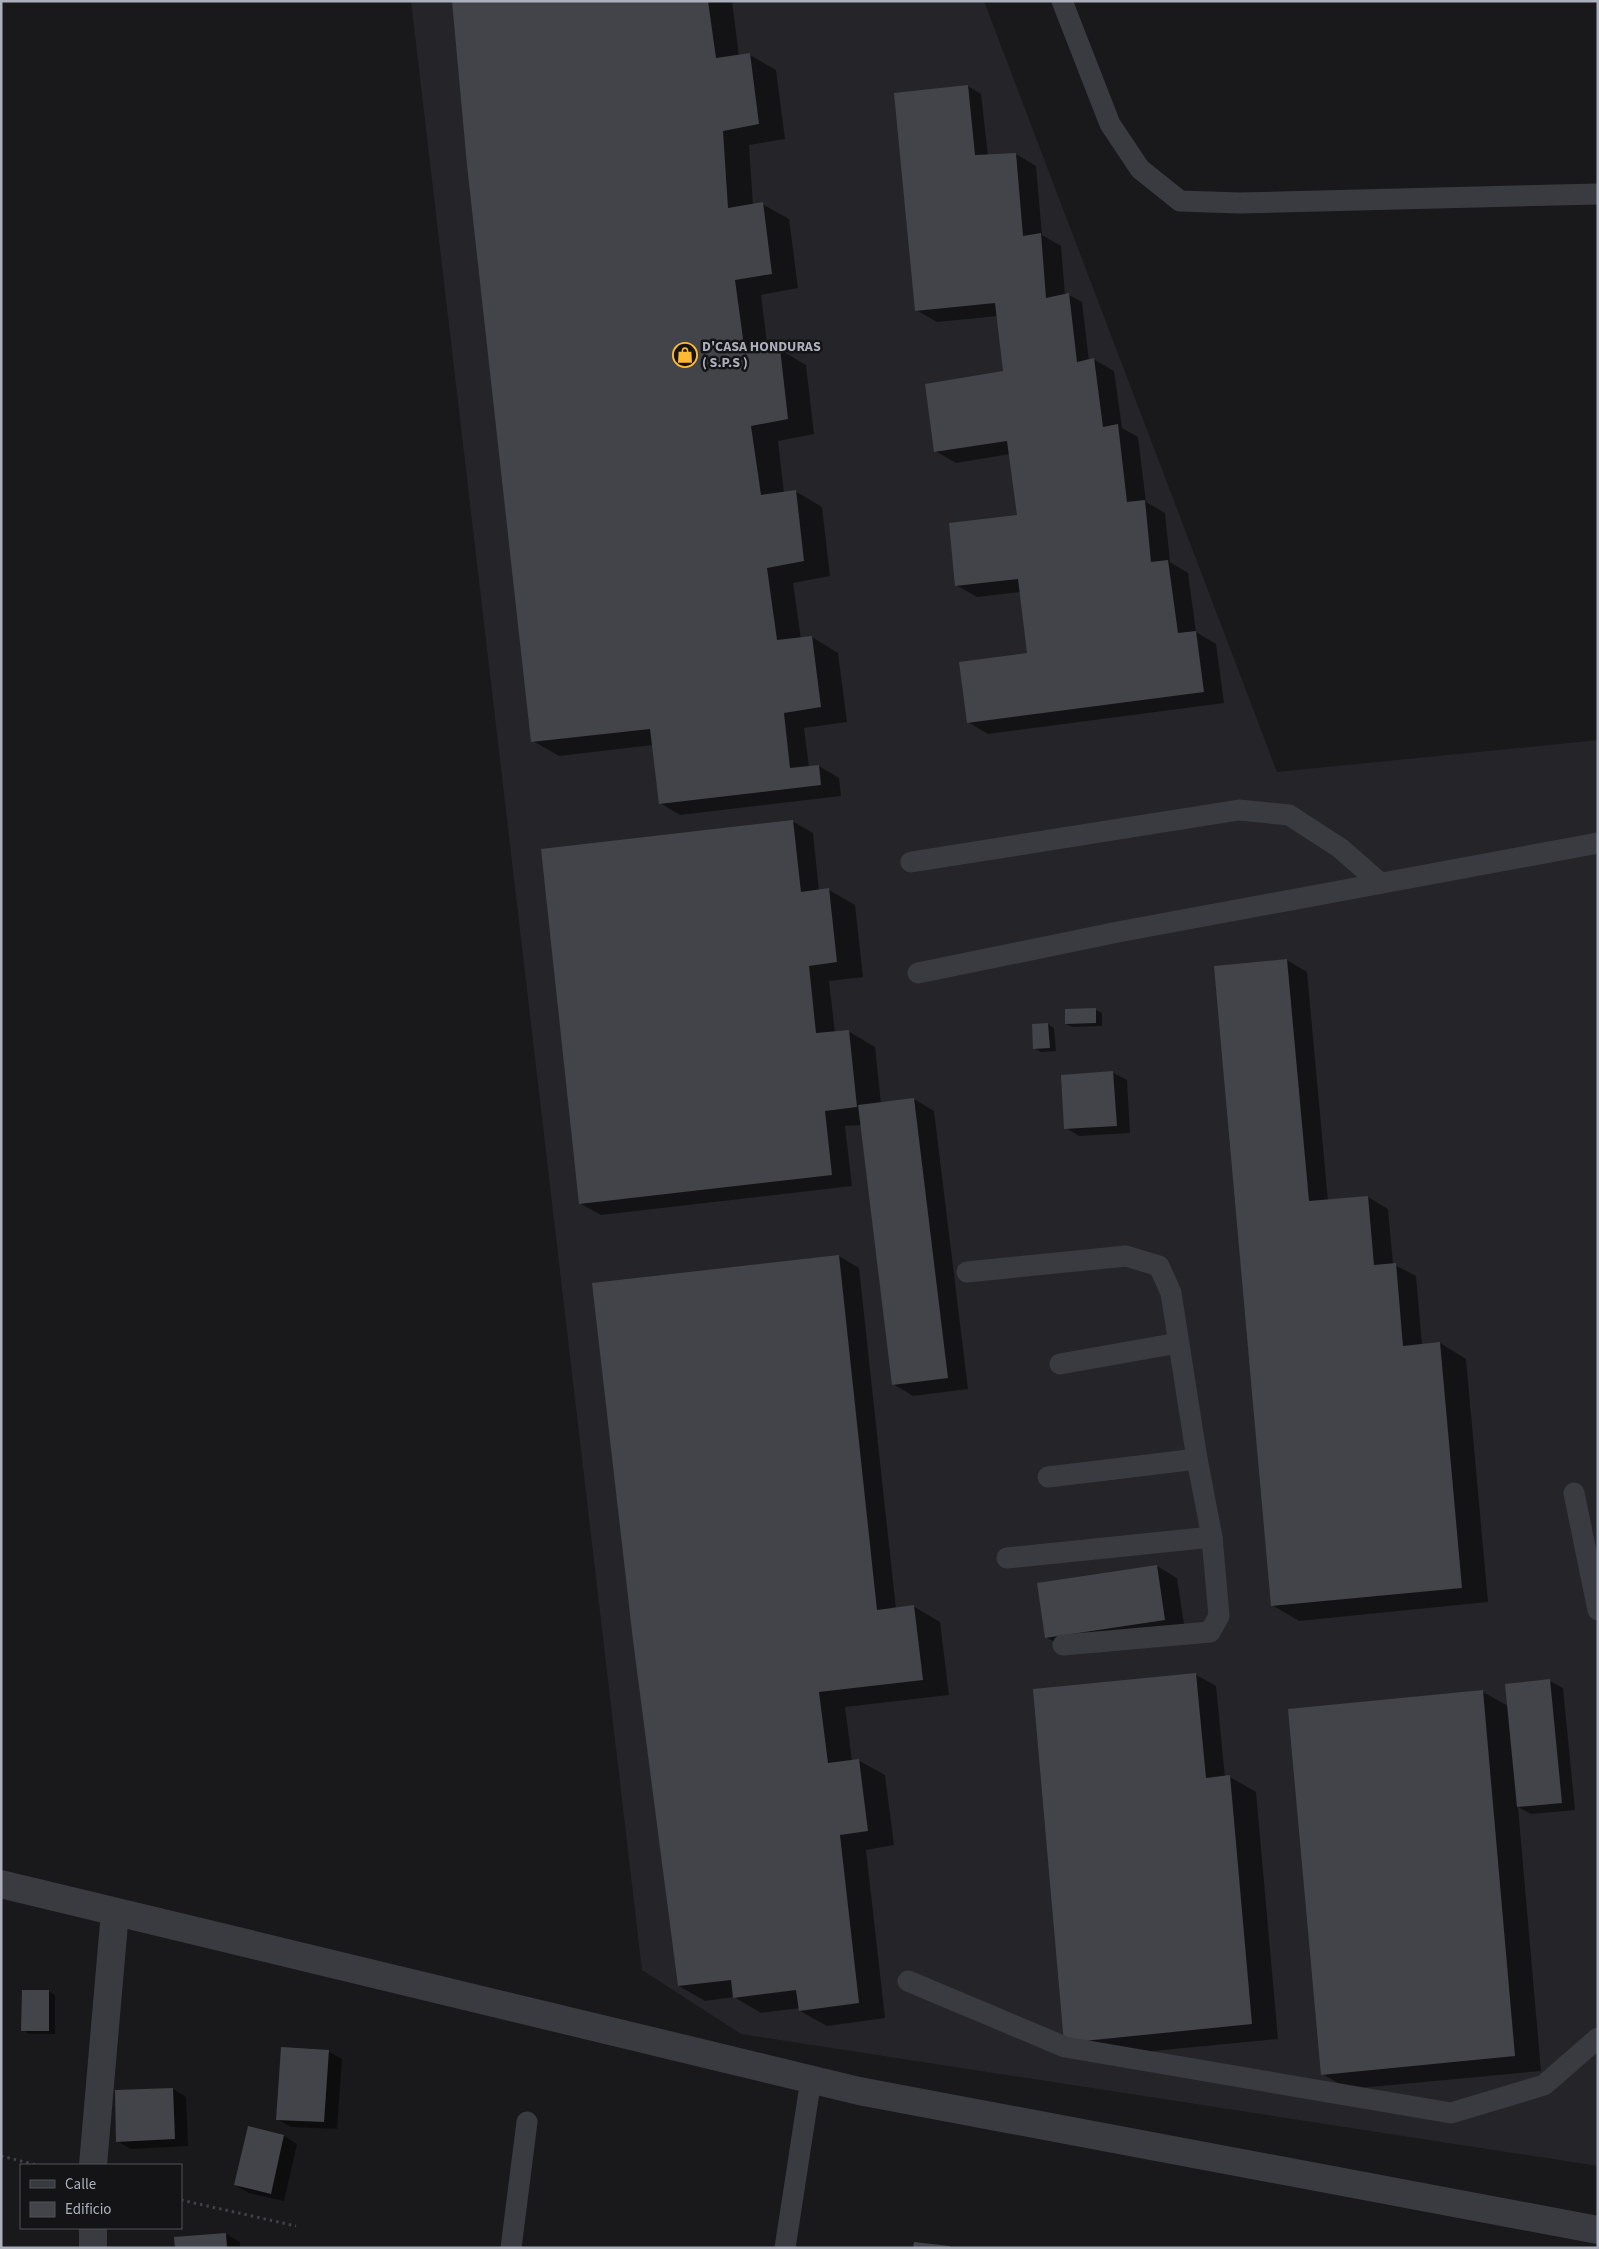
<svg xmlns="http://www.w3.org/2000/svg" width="1599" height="2249" font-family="'Source Sans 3',sans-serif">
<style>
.built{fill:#252529}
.shadow{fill:#0007}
.building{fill:#434449}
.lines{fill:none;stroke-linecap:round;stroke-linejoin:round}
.path{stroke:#404248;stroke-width:3;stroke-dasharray:2.5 4;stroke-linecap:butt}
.service{stroke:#3a3b41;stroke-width:21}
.minor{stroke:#3a3b41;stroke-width:28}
.labels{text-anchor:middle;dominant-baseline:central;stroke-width:5;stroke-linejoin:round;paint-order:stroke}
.poi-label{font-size:14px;font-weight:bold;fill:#abb0bc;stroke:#141417;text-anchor:start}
</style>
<rect width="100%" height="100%" fill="#19191c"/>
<!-- built -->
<polygon class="built" points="411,1 984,1 1277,772 1598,740 1598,2166 741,2034 642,1970"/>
<!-- shadow -->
<g class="shadow">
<polygon points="454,1 732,1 739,56 750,55 776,70 785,139 749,145 753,205 762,204 789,219 798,288 761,295 768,351 779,349 806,365 814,434 778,441 784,493 795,491 822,507 830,576 793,583 801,639 812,637 838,653 847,722 804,728 809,767 819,766 839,778 841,796 680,815 660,803 653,745 559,756 533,741"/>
<polygon points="968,86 981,94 988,156 1016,154 1036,166 1042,235 1061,246 1065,295 1069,295 1082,302 1089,361 1093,359 1114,371 1122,428 1138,437 1146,502 1165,513 1170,562 1188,573 1196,632 1216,644 1224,703 988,734 968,722 1028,654 1021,592 977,597 956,585 1018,516 1010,454 956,463 935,451 1004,372 998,316 937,322 916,310"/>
<polygon points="792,821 813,833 819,891 829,890 855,905 863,977 829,981 835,1033 848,1031 875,1047 881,1103 914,1099 934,1111 968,1389 913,1396 893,1384 862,1125 845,1126 852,1186 601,1215 581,1204"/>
<polygon points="1287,960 1307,972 1328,1201 1368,1197 1388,1209 1393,1264 1416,1276 1422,1345 1440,1343 1466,1359 1488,1602 1299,1621 1272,1605"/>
<polygon points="1096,1010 1102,1013 1102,1026 1072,1027 1066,1024"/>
<polygon points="1048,1024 1054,1028 1056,1051 1041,1052 1034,1048"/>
<polygon points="1113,1073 1127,1080 1130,1133 1079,1136 1066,1128"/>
<polygon points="839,1256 859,1268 896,1609 913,1606 940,1622 949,1695 845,1707 852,1761 858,1760 885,1775 894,1845 866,1850 885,2018 827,2026 800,2011 800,2008 761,2013 734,1997 705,2001 679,1986"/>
<polygon points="1157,1566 1177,1578 1185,1631 1067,1649 1046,1637"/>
<polygon points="1196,1675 1216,1686 1225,1777 1230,1777 1256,1792 1278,2039 1092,2057 1065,2042"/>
<polygon points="1550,1681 1563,1688 1575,1810 1531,1814 1518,1807 1541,2071 1349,2089 1322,2074 1483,1692 1508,1706"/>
<polygon points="48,1991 55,1995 55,2034 29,2034 23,2030"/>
<polygon points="329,2052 342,2059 337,2129 291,2127 277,2119"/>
<polygon points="173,2089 186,2097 188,2146 131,2149 117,2141"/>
<polygon points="249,2128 284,2136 297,2144 284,2201 249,2193 235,2185"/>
<polygon points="226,2234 240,2242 240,2248 176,2248"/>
</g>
<!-- building -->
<g class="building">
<polygon points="452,1 708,1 716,58 750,53 759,124 723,131 728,208 763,202 772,274 735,280 745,353 780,348 788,419 751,426 761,495 796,490 804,561 767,568 777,640 812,636 821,707 784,713 790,768 819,765 821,785 659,804 650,729 531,742 467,165"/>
<polygon points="968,85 975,155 1016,153 1023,236 1041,233 1046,298 1069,293 1077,362 1094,358 1103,427 1118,424 1127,502 1145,500 1151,562 1168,560 1178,633 1196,631 1204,692 967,723 959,662 1027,653 1018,579 955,586 949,523 1017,515 1007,441 934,452 925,384 1003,371 995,303 915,311 894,93"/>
<polygon points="793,820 801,892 829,888 837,962 809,966 816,1033 849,1030 857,1107 825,1111 832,1175 579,1204 541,849"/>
<polygon points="1287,959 1309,1201 1368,1196 1374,1265 1396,1263 1403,1346 1440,1342 1462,1588 1271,1606 1214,966"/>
<polygon points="1096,1008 1096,1023 1065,1024 1065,1009"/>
<polygon points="1048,1023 1050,1048 1033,1049 1032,1024"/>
<polygon points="1113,1071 1117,1126 1064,1129 1061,1075"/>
<polygon points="914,1098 948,1378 892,1385 858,1105"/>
<polygon points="839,1255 877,1610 914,1605 923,1680 819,1692 828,1763 859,1759 868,1831 840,1835 859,2003 799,2011 796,1990 733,1998 731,1980 678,1986 633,1640 592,1283"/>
<polygon points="1157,1565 1165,1620 1045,1638 1037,1583"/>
<polygon points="1196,1673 1206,1778 1230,1775 1252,2024 1064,2043 1033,1689"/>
<polygon points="1550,1679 1562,1803 1517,1807 1505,1684"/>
<polygon points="1483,1690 1515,2056 1321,2075 1288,1709"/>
<polygon points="22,1990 49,1990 49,2031 21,2031"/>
<polygon points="281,2047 329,2050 324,2122 276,2120"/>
<polygon points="173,2088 175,2139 116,2142 115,2090"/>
<polygon points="248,2126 284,2135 271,2194 234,2185"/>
<polygon points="226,2233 227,2248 175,2248 174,2237"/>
<polygon points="914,2242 950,2246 950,2248 913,2248"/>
</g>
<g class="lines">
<!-- path -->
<g class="path">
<polyline points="1,2156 37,2165"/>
<polyline points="181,2200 296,2226"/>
</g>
<!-- service -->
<g class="service">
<polyline points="1062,1 1110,124 1140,169 1180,201 1239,203 1598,194"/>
<polyline points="911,862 1239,810 1289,815 1340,848 1380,883"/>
<polyline points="918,973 1118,932 1598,843"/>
<polyline points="967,1272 1126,1256 1159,1266 1171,1293 1197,1459 1212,1537 1007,1558"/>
<polyline points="1060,1364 1178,1343"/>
<polyline points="1048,1477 1197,1459"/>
<polyline points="1574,1493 1598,1610"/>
<polyline points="1063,1645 1210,1632 1219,1616 1212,1537"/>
<polyline points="908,1981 1065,2047 1451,2113 1544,2085 1598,2038"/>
<polyline points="511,2248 527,2122"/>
<polyline points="785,2248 811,2079"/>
</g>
<!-- minor -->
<g class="minor">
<polyline points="1,1884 859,2091 1598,2230"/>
<polyline points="93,2165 115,1912"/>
<polyline points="93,2228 93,2248"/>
</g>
</g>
<!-- icons -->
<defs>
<symbol id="shop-ring" viewBox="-11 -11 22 22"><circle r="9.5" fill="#141417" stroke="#fdba31" stroke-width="1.5"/><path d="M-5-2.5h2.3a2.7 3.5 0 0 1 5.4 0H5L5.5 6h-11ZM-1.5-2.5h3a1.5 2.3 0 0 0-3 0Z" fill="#fdba31"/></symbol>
</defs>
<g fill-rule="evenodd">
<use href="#shop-ring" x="671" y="341" width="28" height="28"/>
</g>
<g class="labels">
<!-- poi labels -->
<g class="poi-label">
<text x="702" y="347">D'CASA HONDURAS<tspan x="702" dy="16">( S.P.S )</tspan></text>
</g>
</g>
<!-- border -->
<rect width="1599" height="2249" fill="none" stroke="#abb0bc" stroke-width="5"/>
<!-- legend -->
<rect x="20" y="2164" width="162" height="65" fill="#141417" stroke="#505259"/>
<rect x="30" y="2180" width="25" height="8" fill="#3a3b41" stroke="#505259"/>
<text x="65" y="2189" font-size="15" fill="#abb0bc">Calle</text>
<rect x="30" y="2202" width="25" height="15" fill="#434449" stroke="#505259"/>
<text x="65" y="2214" font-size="15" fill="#abb0bc">Edificio</text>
</svg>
